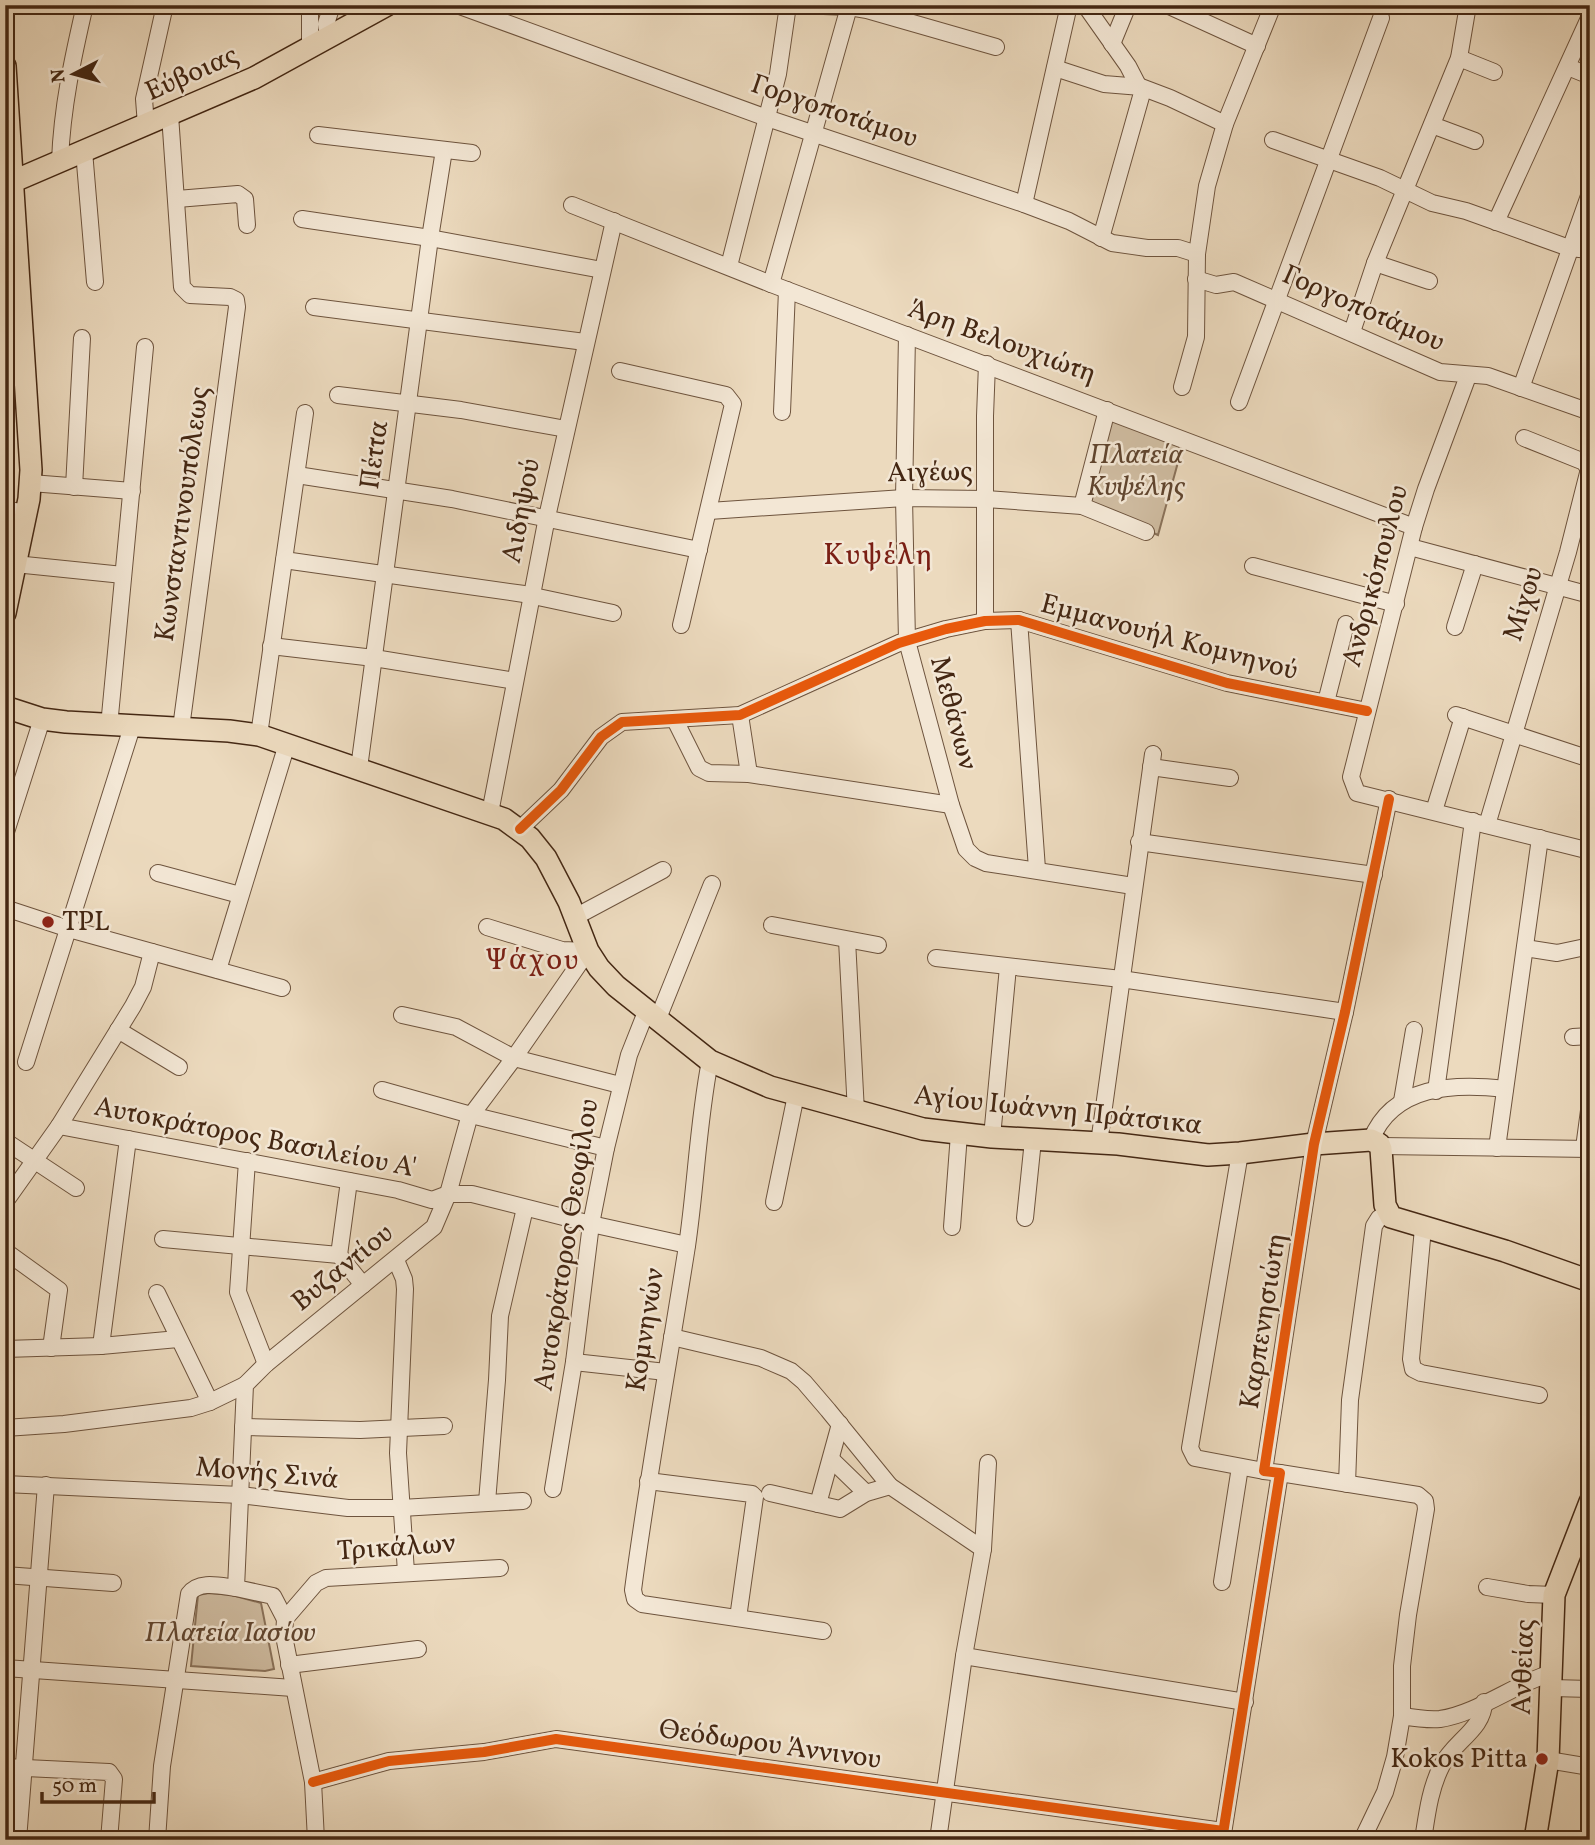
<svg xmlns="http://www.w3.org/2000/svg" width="1595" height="1845" font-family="Vollkorn,serif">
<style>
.green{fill:#cfbca1;stroke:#8a725a;stroke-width:2}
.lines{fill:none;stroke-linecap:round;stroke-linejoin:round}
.minor-casing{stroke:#6e543e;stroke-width:18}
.major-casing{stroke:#442713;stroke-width:24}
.minor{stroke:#f3e7d5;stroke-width:16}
.major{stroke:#ecdabe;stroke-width:21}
.cycleway-casing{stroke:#f3e7d5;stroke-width:15}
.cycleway{stroke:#e8590c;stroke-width:10}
.poi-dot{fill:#8f2418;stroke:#f3e7d5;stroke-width:2.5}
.labels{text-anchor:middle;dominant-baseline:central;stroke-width:5;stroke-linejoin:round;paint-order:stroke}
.street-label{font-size:28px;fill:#442713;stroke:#f3e7d5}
.park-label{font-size:28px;font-style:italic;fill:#60452f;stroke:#f3e7d5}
.poi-label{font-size:28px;fill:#442713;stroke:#f3e7d5;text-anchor:start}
.neighbourhood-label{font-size:30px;letter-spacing:2px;fill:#7a1f14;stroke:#f3e7d5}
</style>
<rect width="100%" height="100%" fill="#ecdabe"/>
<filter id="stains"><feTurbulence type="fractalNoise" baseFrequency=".00286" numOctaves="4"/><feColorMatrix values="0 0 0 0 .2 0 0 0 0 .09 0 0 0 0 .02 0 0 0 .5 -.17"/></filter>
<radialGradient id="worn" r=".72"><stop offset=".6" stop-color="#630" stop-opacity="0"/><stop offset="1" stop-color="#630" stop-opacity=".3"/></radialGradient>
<!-- green -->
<g class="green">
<polygon points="1109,416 1183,444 1158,535 1087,504"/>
<polygon points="209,1593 232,1595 261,1603 274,1669 265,1671 191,1666 198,1595"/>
</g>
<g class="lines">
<defs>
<g id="minor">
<polyline points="310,5 310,48"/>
<polyline points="457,5 767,118 1024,204 1069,221 1112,243 1147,248 1178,248 1197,254"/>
<polyline points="798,5 849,7 867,10 996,47"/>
<polyline points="1085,5 1128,66 1142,93 1101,238"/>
<polyline points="1167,5 1257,46"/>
<polyline points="328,38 326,24 332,5"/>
<polyline points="1112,44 1128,5"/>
<polyline points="1459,58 1494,72"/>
<polyline points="1568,67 1590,76"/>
<polyline points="1055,68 1104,84 1141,87 1170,98 1225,124"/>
<polyline points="170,115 182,287 190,295 230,297 236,300 237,307 181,728"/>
<polyline points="146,125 144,99 165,5"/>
<polyline points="1432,125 1475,141"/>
<polyline points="318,135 472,153"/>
<polyline points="1273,140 1380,178 1432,203 1466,211 1569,248 1590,250"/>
<polyline points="84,151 95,282"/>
<path d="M60 161C62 107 73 57 85 5"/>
<polyline points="177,199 238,194 245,199 247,225"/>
<polyline points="1024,204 1069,5"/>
<polyline points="572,205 771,284 1414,527"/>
<polyline points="302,219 430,238 602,270"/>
<polyline points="1496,222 1590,16"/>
<polyline points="1375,263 1429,281"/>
<polyline points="729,266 778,74 788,5"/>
<polyline points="1196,279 1216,285 1234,282 1440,372 1488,376 1590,412"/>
<polyline points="771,284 849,7"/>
<polyline points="314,307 585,342"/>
<polyline points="1352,332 1375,263 1459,58 1468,5"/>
<polyline points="907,335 904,498 907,641 951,805 966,849 975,858 986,863 1133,886"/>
<polyline points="620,371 726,395 733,404 681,625"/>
<polyline points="1468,376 1426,489 1414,527 1351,777 1357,793 1590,851"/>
<polyline points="1182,387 1196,337 1197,254 1207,186 1225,124 1273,5"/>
<polyline points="1521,388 1590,193"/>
<polyline points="338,395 461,410 566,429"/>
<polyline points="1239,402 1381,18"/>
<polyline points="782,412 787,290"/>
<polyline points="297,475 452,499 699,550"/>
<polyline points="31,483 132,491"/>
<polyline points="74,487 82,338"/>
<polyline points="1082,506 1107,410"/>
<polyline points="5,509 26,513"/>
<polyline points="709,511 904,498 986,499 1082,506 1146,532"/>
<polyline points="1410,547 1590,595"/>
<polyline points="284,560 524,594 613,613"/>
<polyline points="15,564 123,575"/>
<polyline points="1253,566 1396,604"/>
<polyline points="1019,620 1037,869"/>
<polyline points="985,621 985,416 987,364"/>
<polyline points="1455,627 1475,564"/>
<polyline points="271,646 374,658 515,681"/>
<polyline points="1326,702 1346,624"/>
<polyline points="740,715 749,774"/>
<polyline points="1456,715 1590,759"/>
<polyline points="675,720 699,768 709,773 749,774 951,805"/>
<polyline points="109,726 145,347"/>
<polyline points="259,735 305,413"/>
<polyline points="1151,767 1230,778"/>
<polyline points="359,768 430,238 444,150"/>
<polyline points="1434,811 1463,717"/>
<polyline points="490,813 547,517 614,221"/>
<polyline points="1487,825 1568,552 1589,469 1584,462 1524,438"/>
<polyline points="520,829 561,790 601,737 622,722 740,715 899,643 946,629 985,621 1019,620 1227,683 1367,711"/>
<polyline points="5,835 42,719"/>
<polyline points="1139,842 1374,875"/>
<polyline points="158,873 240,895"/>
<polyline points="5,908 69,929 282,988"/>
<polyline points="575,917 663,870"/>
<polyline points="772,925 878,945"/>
<polyline points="487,927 562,950 588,951"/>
<polyline points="847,940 856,1112"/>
<polyline points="1525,948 1557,953 1590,946"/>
<polyline points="936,958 1121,979 1345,1012"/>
<polyline points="218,970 287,744"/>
<polyline points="402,1015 456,1027 514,1058 620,1085"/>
<polyline points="657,1021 712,884"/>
<polyline points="118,1030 179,1067"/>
<polyline points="1573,1037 1590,1036"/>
<path d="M710 1061C698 1122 696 1185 687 1246 669 1361 648 1475 633 1590L635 1599 642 1604 823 1631"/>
<polyline points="26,1062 132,727"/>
<polyline points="382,1090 471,1115 606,1148"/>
<polyline points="1436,1091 1473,821"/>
<polyline points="1402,1101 1414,1030"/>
<polyline points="59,1126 398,1190 432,1200 448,1194 472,1194 591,1224 687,1245"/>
<polyline points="992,1137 1008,967"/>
<path d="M1371 1140C1393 1085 1454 1083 1505 1089"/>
<polyline points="5,1141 76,1188"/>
<polyline points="1099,1143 1153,754"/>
<polyline points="1381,1146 1590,1149"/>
<polyline points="1497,1148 1540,838"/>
<polyline points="1584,1148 1590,1103"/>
<polyline points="1240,1153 1190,1448 1195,1458 1264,1471"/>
<polyline points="247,1161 238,1292 266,1364"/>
<polyline points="5,1202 59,1126 133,1006 143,987 152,952"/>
<polyline points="774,1202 796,1095"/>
<polyline points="1025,1218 1033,1140"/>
<polyline points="952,1227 959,1134"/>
<polyline points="1423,1228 1411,1359 1413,1369 1421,1373 1539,1395"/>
<polyline points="163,1239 339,1255 363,1285"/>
<polyline points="5,1251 59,1290 51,1348"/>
<polyline points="339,1255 349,1181"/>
<polyline points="396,1260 404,1279 405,1289 398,1453 406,1572"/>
<polyline points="157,1293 210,1402"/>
<polyline points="672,1337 761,1358 791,1371 804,1382 828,1410 890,1486 983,1549"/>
<polyline points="101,1346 128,1139"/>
<polyline points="5,1349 101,1346 178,1339"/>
<polyline points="574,1362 666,1372"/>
<polyline points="243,1427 360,1430 444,1426"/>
<polyline points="5,1428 64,1424 191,1408 210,1402 245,1385"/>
<polyline points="832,1460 866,1493"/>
<polyline points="1280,1473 1418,1495 1425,1501 1426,1509 1408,1615 1402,1666 1402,1716 1395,1757 1385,1792 1362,1840"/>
<polyline points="648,1481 752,1494 755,1497 738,1618"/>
<polyline points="5,1484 240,1495 348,1508 401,1508 523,1501"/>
<polyline points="1347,1484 1350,1400 1374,1226 1379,1218 1388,1213"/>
<polyline points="553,1489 574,1362 591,1224 606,1148 629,1055 646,1012"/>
<polyline points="770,1493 840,1509 866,1493 890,1486"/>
<polyline points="487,1502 497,1380 500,1316 525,1208"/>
<polyline points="818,1504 840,1424"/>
<polyline points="5,1575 113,1583"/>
<polyline points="1222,1582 1240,1467"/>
<polyline points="1487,1587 1528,1594 1554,1595"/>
<polyline points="285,1619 273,1596 236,1588 245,1385 266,1364 434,1227 448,1194 469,1118 514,1058 588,951"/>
<polyline points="964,1656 1245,1702"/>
<polyline points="289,1665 418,1649"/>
<polyline points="5,1668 293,1688"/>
<polyline points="1552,1688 1590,1689"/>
<path d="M1402 1716C1414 1718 1427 1720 1440 1719 1476 1714 1515 1684 1551 1673"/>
<polyline points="1548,1760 1590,1767"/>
<polyline points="5,1767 109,1772 114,1779 109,1840"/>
<polyline points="313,1782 389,1761 484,1752 556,1739 1223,1831"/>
<polyline points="18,1840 46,1485"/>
<path d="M157 1840 162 1766 189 1594C199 1580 220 1586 236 1588"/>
<polyline points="316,1840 313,1782 284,1636 285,1619 316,1583 326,1578 500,1568"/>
<polyline points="938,1840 964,1656 983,1549 988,1463"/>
<polyline points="1222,1840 1280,1473 1264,1471 1314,1144 1345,1012 1389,799"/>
<path d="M1423 1840C1427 1814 1430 1788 1442 1765 1453 1742 1484 1729 1484 1702"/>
</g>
<g id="major">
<polyline points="5,66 31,470 29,499 5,613"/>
<polyline points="14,181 254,78 387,5"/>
<polyline points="5,707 42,719 66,722 229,731 259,735 504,819 530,838 546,858 569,902 588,951 599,968 616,986 710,1061 770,1087 923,1129 992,1137 1118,1144 1208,1155 1240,1153 1314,1144 1371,1140 1379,1144 1381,1149 1385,1205 1391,1217 1505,1251 1590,1281"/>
<polyline points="1535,1840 1548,1760 1554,1595 1590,1502"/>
</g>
</defs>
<!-- minor casing -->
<use href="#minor" class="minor-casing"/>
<!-- major casing -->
<use href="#major" class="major-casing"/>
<!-- minor -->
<use href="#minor" class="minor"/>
<!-- major -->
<use href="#major" class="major"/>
<defs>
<g id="cycleway">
<polyline points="520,829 561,790 601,737 622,722 740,715 899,643 946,629 985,621 1019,620 1227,683 1367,711"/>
<polyline points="313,1782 389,1761 484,1752 556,1739 1223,1831"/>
<polyline points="1222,1840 1280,1473 1264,1471 1314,1144 1345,1012 1389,799"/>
</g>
</defs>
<!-- cycleway casing -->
<use href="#cycleway" class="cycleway-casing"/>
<!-- cycleway -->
<use href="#cycleway" class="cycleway"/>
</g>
<!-- markers -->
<g class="poi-dot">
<circle cx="48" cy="922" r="7"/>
<circle cx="1542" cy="1759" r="7"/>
</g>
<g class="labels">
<!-- street labels -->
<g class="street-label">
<text transform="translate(192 74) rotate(-24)">Εύβοιας</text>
<text transform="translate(834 112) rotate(19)">Γοργοποτάμου</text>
<text transform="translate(1363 309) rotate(24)">Γοργοποτάμου</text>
<text transform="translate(1002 342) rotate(20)">Άρη Βελουχιώτη</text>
<text transform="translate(375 455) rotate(-82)">Πέττα</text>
<text transform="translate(930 473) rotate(-1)">Αιγέως</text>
<text transform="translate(522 511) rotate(-79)">Αιδηψού</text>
<text transform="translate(183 514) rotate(-82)">Κωνσταντινουπόλεως</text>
<text transform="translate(1376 576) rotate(-75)">Ανδρικόπουλου</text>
<text transform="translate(1524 604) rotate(-73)">Μίχου</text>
<text transform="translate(1169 638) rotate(15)">Εμμανουήλ Κομνηνού</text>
<text transform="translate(953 713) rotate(75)">Μεθάνων</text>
<text transform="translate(1058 1111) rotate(6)">Αγίου Ιωάννη Πράτσικα</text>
<text transform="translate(255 1138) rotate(11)">Αυτοκράτορος Βασιλείου A'</text>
<text transform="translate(567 1245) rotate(-81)">Αυτοκράτορος Θεοφίλου</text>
<text transform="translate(343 1268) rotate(-39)">Βυζαντίου</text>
<text transform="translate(1264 1321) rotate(-81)">Καρπενησιώτη</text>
<text transform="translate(646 1330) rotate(-81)">Κομνηνών</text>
<text transform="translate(267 1474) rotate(5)">Μονής Σινά</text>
<text transform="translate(396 1548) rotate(-4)">Τρικάλων</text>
<text transform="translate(1524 1667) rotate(-88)">Ανθείας</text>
<text transform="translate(770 1745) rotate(8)">Θεόδωρου Άννινου</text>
</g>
<!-- park labels -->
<g class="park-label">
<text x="1136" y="455">Πλατεία<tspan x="1136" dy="32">Κυψέλης</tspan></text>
<text x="230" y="1633">Πλατεία Ιασίου</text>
</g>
<!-- poi labels -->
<g class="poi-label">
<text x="62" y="922">TPL</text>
<text x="1528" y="1759" text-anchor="end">Kokos Pitta</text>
</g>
<!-- neighbourhood labels -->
<g class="neighbourhood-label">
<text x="879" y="556">Κυψέλη</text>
<text x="533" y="961">Ψάχου</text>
</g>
</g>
<!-- margin -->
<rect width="1595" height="1845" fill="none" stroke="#ecdabe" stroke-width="28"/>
<rect x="7" y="7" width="1581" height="1831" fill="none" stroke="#442713" stroke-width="3.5"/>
<rect x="14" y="14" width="1567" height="1817" fill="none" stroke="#442713" stroke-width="2"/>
<!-- north arrow -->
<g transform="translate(74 74) rotate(264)" stroke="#f3e7d5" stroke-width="5" paint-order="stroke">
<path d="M0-5L12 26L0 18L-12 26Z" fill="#442713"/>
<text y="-10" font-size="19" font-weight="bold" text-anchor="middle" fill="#442713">N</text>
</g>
<!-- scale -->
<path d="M42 1792v10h112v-10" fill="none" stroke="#442713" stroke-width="3.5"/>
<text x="52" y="1792" font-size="21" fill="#442713" stroke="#f3e7d5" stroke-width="5" paint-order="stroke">50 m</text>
<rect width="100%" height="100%" filter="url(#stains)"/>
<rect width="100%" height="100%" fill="url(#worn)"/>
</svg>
